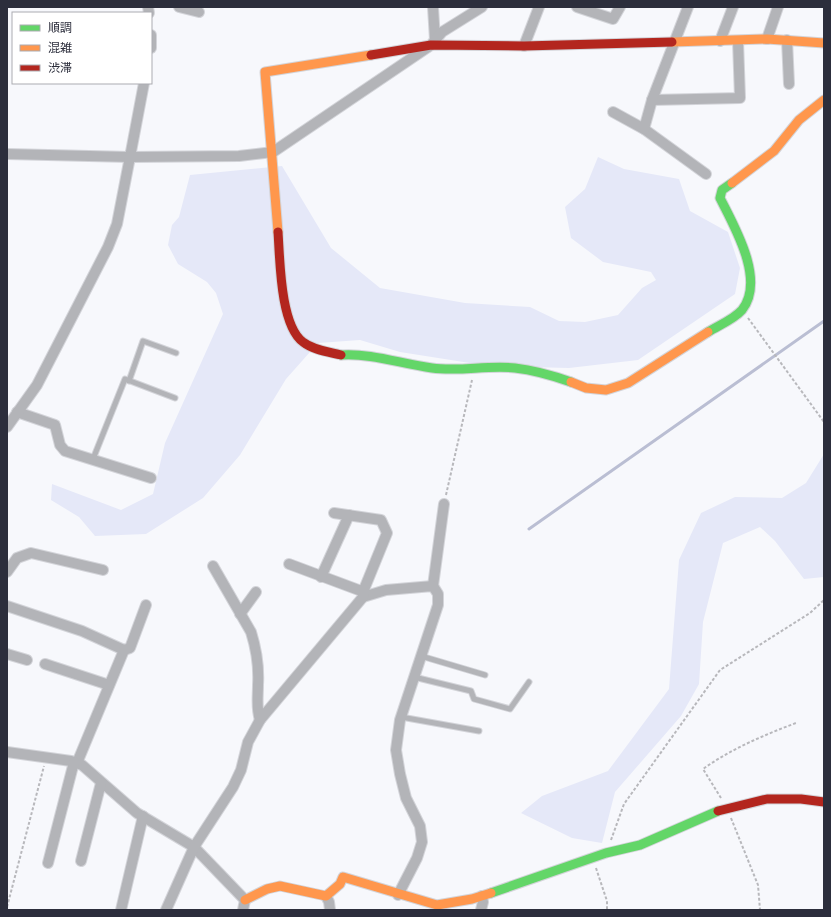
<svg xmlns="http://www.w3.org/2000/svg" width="831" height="917" font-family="Overpass,'Noto Sans JP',sans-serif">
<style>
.green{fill:#e5e8f8}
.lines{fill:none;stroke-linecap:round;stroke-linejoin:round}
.stream{stroke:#babed3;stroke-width:3}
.lane-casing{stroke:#d3d4d9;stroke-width:7}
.street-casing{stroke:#d3d4d9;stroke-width:12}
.fast-casing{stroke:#d3d4d9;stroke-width:11}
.slow-casing{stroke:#d3d4d9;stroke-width:11}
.jam-casing{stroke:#d3d4d9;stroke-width:11}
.path{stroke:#b8b8bc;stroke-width:2;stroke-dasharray:3 2;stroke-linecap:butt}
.lane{stroke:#b3b4b8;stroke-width:5}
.street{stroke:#b3b4b8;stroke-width:10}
.fast{stroke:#63d668;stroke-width:9}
.slow{stroke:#ff974d;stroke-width:9}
.jam{stroke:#b3261e;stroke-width:9}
</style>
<rect width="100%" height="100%" fill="#f7f8fc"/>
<!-- green -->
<g class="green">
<polygon points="598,157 624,169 679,179 690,211 728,232 740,268 735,294 638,360 569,368 489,366 400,352 360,340 318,343 286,379 240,455 203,498 146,534 95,536 79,517 51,500 52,484 121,510 153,494 165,443 223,314 216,293 207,282 178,264 168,245 172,225 179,217 190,175 282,166 331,248 380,288 465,303 530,307 559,321 585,322 618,315 642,288 656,280 651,272 603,262 571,238 565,207 585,189"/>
<polygon points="824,454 824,577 804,579 775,541 760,527 723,543 703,622 699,684 681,716 615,792 602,843 572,838 521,813 542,796 608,771 669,689 679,560 701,513 735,497 782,498 806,483"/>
</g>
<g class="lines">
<!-- stream -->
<polyline class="stream" points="529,529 824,321"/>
<defs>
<g id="lane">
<polyline points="129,381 143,341 176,353"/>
<polyline points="93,459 125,379 175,398"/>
<polyline points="421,656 485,675"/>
<polyline points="414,677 471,691 474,699 510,709 529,682"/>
<polyline points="401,717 479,731"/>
</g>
<g id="street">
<polyline points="148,7 149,13"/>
<polyline points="179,7 199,12"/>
<polyline points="433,7 435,40"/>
<polyline points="577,7 613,19 620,7"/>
<polyline points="151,35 151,48"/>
<polyline points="767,39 778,7"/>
<polyline points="787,40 789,84"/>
<polyline points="720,41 733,7"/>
<polyline points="524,46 539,7"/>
<polyline points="652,100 740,98 738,41"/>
<polyline points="613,112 644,129 706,174"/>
<polyline points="644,129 652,100 688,7"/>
<polyline points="7,154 130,157 144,83"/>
<polyline points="17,412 55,425 60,445 65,451 151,478"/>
<polyline points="7,427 37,385 108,247 117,224 130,157 239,156 273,152 431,45 442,32 482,7"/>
<polyline points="289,564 364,592"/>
<path d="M213 566 251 632C256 648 259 668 258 685 258 698 256 708 260 720"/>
<polyline points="7,572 17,558 31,553 103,570"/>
<polyline points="321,577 349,515"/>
<polyline points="433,586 444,504"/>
<polyline points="363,597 386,590 433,586 438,594 438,605 400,720 396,750 400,774 406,798 420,826 422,842 417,858 398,895"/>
<polyline points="7,606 82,631 124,650 77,763"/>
<polyline points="240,614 256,592"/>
<polyline points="124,650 130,648 146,605"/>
<polyline points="7,654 27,660"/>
<polyline points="45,664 109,685"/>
<polyline points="7,752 71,761 82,765 137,813 194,847 245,900 243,910"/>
<polyline points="81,861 101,783"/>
<polyline points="48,863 74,762"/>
<polyline points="326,896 329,902 330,910"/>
<polyline points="121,910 143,816"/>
<polyline points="166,910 194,847 233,787 241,770 248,742 260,720 363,597 365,587 387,533 381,520 334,513"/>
<polyline points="481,910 483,902 482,896"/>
</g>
<g id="fast">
<path d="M708 332C719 325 733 320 742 310 766 280 734 226 720 198L722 190 732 183"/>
<path d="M341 355C372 353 401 364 432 368 459 372 487 365 515 368 533 370 554 376 571 382"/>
<polyline points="491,893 606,853 640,845 718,811"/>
</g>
<g id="slow">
<polyline points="672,42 767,39 824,43"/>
<polyline points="732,183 774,151 799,120 824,100"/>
<polyline points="278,232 265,72 371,55"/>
<polyline points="571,382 586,388 606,390 628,383 708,332"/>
<polyline points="245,900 267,889 280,886 326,896 340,884 343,877 437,905 472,899 491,893"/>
</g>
<g id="jam">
<polyline points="371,55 431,45 524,46 672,42"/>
<path d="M278 232C280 259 280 325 303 342 313 350 329 352 341 355"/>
<polyline points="718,811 767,799 801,799 824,802"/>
</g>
</defs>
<!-- lane casing -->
<use href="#lane" class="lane-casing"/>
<!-- street casing -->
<use href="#street" class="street-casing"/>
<!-- fast casing -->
<use href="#fast" class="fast-casing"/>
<!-- slow casing -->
<use href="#slow" class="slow-casing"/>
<!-- jam casing -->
<use href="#jam" class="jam-casing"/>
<!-- path -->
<g class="path">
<polyline points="748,318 824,422"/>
<polyline points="446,495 472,380"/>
<path d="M721 798 703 769C731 749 764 735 796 723"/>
<polyline points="731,818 758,885 760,910"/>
<polyline points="611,840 624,804 720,670 810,613 824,600"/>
<polyline points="596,868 607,901 607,910"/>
<polyline points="7,907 44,766"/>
</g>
<!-- lane -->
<use href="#lane" class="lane"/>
<!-- street -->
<use href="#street" class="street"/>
<!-- fast -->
<use href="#fast" class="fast"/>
<!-- slow -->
<use href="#slow" class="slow"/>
<!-- jam -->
<use href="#jam" class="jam"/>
</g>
<!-- border -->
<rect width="831" height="917" fill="none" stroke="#2c2e3c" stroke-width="16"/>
<!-- legend -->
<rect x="12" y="12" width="140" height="72" fill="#ffffff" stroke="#ababb1"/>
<rect x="20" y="25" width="20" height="6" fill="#63d668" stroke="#ababb1"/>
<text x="48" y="32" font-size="12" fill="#2c2e3c">順調</text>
<rect x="20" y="45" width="20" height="6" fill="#ff974d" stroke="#ababb1"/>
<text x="48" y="52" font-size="12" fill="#2c2e3c">混雑</text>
<rect x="20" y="65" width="20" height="6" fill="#b3261e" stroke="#ababb1"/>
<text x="48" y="72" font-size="12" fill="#2c2e3c">渋滞</text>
</svg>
